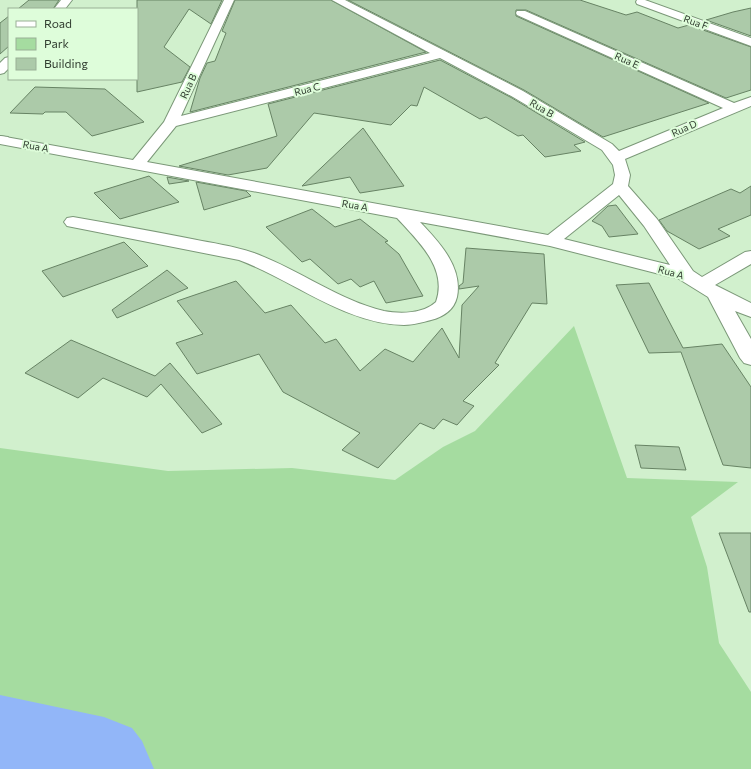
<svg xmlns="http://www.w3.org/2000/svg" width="751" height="769" font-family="Commissioner,sans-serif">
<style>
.green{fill:#a5dca0}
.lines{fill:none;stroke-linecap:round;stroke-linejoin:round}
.river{fill:#92b6f8;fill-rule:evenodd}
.building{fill:#accaa9;stroke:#678364}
.street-casing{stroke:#7b9878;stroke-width:2}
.secondary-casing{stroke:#7b9878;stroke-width:2}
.street{fill:#fff;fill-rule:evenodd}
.secondary{fill:#fff;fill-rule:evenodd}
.labels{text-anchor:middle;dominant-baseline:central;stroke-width:4;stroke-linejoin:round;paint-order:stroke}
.far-street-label{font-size:10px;fill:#313d30;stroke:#defdda}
</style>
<rect width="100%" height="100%" fill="#d1f0cd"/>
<!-- green -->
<polygon class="green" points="574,326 627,478 738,482 691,517 707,567 719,643 751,692 751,769 0,769 0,448 168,471 292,468 395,480 443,447 475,431"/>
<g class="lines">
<!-- river -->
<polygon class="river" points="0,695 104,717 132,728 142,741 154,769 0,769"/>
</g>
<!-- building -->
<g class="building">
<polygon points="29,0 59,0 53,9 18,9"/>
<polygon points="137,0 222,0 211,24 189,9 164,47 190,67 182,82 137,92"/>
<polygon points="235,0 331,0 426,52 190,112 200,78 207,63 215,61 226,33 222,31"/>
<polygon points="348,0 580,0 626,15 637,12 678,28 689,25 751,47 751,90 726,98 526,10 516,10 516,16 709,103 603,137 524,90"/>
<polygon points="751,8 751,36 706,20 733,12"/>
<polygon points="9,16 9,46 0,54 0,23"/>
<polygon points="440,60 512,98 585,142 574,145 581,151 545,157 523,135 518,136 486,117 480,119 424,87 417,106 411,105 391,125 314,113 267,168 228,175 179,166 277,136 268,104"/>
<polygon points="35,87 105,89 144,122 92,136 66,112 45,112 43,114 10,113"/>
<polygon points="363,128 404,186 360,193 350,177 302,186"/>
<polygon points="149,176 179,202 120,219 94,193"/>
<polygon points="167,177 189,181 169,184"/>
<polygon points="196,182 246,191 251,196 204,210"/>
<polygon points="751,186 751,215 718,229 730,236 699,249 667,231 659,220 731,189 740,193"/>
<polygon points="616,205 638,234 609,237 602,226 592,221 608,206"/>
<polygon points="312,209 335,227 360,219 388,241 385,242 399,254 423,296 386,303 374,281 360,287 351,279 338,284 310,259 302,262 266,227"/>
<polygon points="124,242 148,266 63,297 42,271"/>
<polygon points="466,248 544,254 547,304 532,303 495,363 499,365 463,401 474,406 457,425 443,419 434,429 420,423 378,468 342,450 360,433 283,392 259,354 197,374 176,343 203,334 177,301 236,281 265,313 291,305 325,343 336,339 360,371 385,349 413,362 442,328 459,358 462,305 479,286 459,289 459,286 463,283"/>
<polygon points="167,270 188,288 117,318 112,310"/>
<polygon points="649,283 683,348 722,344 751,387 751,468 723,465 681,352 649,353 616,285"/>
<polygon points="71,340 155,376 170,363 222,424 202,433 161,384 147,397 103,378 78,398 25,373"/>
<polygon points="635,445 679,447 686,470 641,468"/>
<polygon points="719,533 751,533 751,612 749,612"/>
</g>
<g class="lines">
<defs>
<g id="street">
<polygon points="61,0 72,0 65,9 54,9"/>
<path d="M224 0H234L181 116 430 53 332 0H345L523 91 612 144 619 151 723 108 517 15 516 13 517 11H525L734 103 751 97V106L625 159 630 175 628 186 657 219 693 271 702 277 745 252 751 251V264L715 285 751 303V317L735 311 751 339V365L744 363 740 358 708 297 679 279 550 246 420 222C439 242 463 267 457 297 454 310 443 317 431 320 423 322 413 325 404 325 345 324 293 280 239 260L67 226 64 222 67 218 73 217C113 224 152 231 192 239 212 243 234 246 254 253 298 269 338 300 384 311 400 314 423 314 436 302 448 268 418 241 397 218L0 144V136L133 160 164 122ZM440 58 513 97 602 150 613 165 615 175 613 184 548 235 147 162 176 126ZM619 195 644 226 670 265 564 239Z"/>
<polygon points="637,0 645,0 751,38 751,46 637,4 636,2"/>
<polygon points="9,57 9,68 4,73 0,74 0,63 5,58"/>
</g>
<polygon id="secondary" points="0,136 8,137 10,140 8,143 0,144"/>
</defs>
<!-- street casing -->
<use href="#street" class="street-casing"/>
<!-- secondary casing -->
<use href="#secondary" class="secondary-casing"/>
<!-- street -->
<use href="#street" class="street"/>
<!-- secondary -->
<use href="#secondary" class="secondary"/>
</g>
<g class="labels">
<!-- far-street labels -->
<g class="far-street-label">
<text transform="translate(696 22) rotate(20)">Rua F</text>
<text transform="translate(627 60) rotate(24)">Rua E</text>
<text transform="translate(188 86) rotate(-65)">Rua B</text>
<text transform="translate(307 89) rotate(-14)">Rua C</text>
<text transform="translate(542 108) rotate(31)">Rua B</text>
<text transform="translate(684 128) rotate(-24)">Rua D</text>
<text transform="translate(36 146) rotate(11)">Rua A</text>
<text transform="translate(355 205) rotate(10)">Rua A</text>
<text transform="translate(671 272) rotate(16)">Rua A</text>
</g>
</g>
<!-- legend -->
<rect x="8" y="8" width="130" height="72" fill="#defdda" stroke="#99b096"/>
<rect x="16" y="21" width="20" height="6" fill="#ffffff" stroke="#99b096"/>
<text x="44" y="28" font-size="12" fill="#313d30">Road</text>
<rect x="16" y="38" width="20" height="12" fill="#a5dca0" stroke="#99b096"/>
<text x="44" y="48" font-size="12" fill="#313d30">Park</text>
<rect x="16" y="58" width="20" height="12" fill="#accaa9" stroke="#99b096"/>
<text x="44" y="68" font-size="12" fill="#313d30">Building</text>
</svg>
